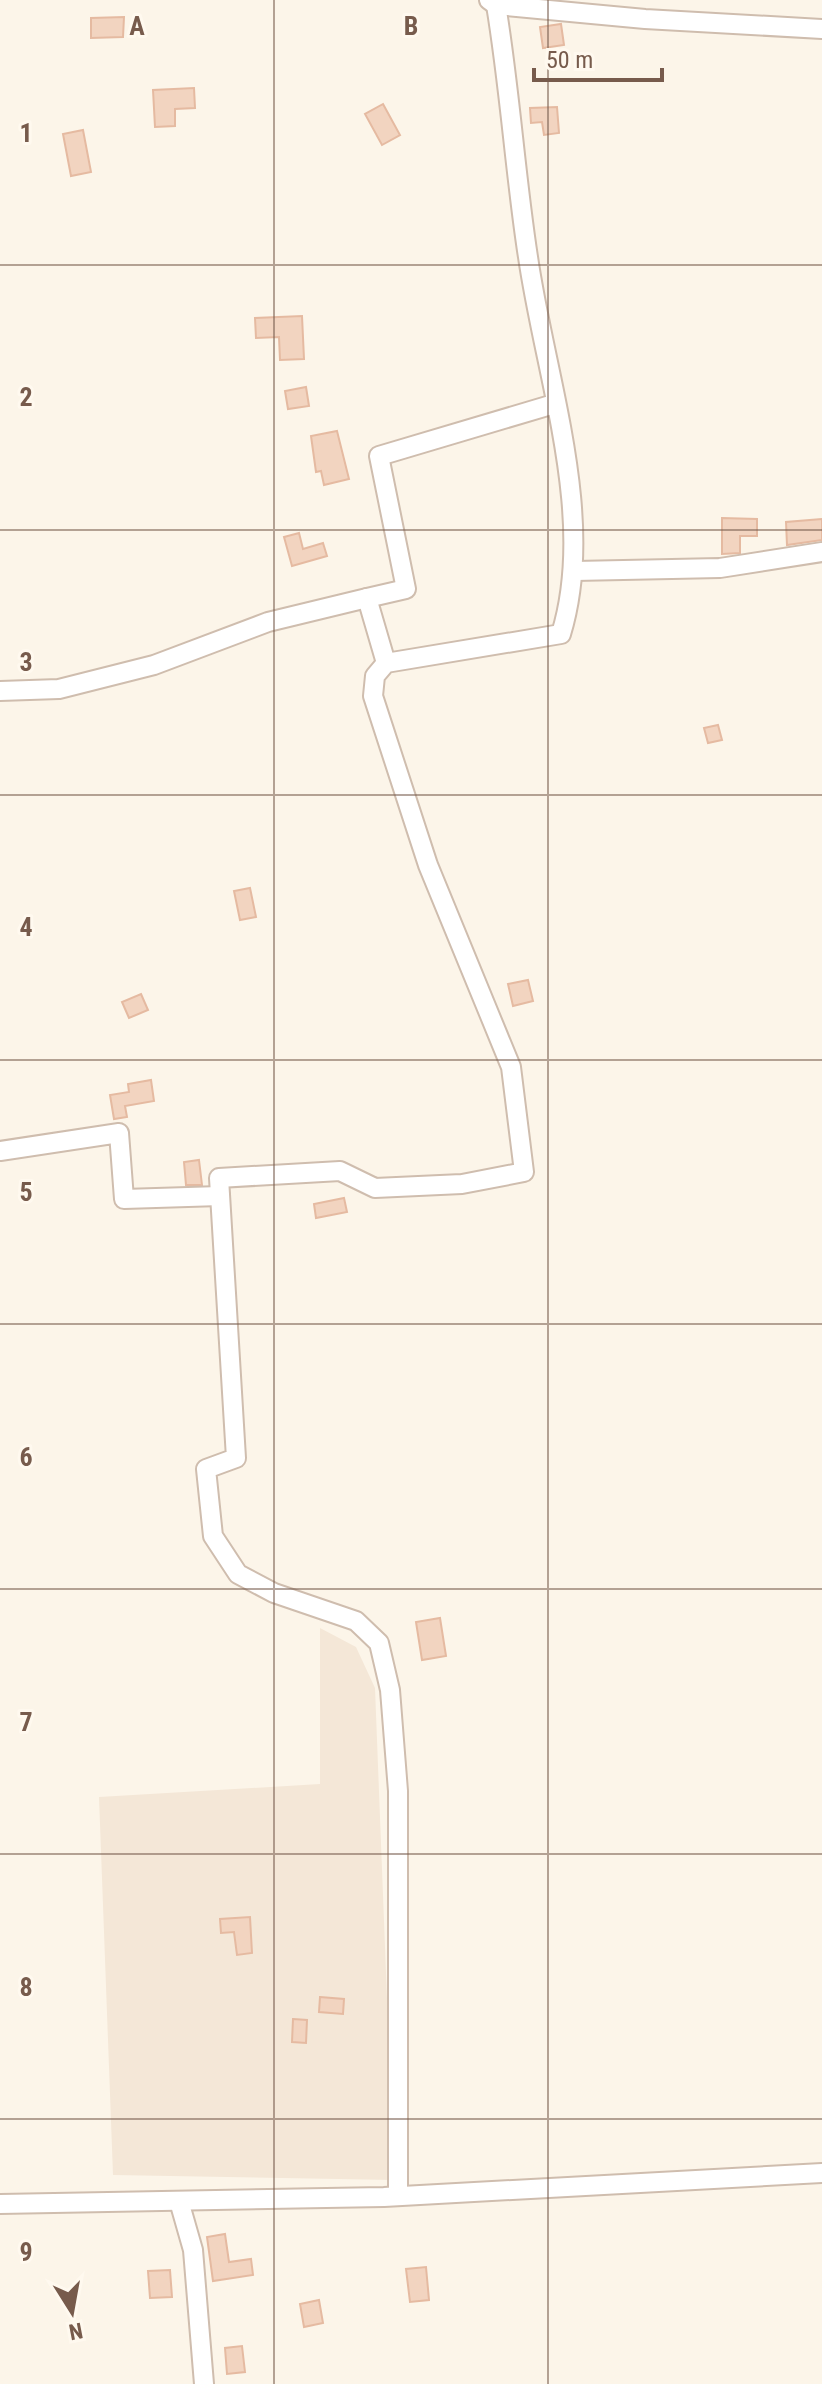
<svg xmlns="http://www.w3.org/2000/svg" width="822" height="2384" font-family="'Roboto Condensed',sans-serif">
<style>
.residential{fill:#f4e7d7}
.building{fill:#f2d4c0;stroke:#e5baa1;stroke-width:2}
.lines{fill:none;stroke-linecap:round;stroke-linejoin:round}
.street-casing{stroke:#cfbdae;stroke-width:22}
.street{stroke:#fff;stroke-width:18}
.grid{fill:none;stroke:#775b4c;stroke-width:2;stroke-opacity:0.55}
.grid-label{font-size:26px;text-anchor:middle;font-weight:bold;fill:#775b4c;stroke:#fff9ef;stroke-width:6;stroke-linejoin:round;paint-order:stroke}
</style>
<rect width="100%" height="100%" fill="#fcf5e9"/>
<!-- residential -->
<polygon class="residential" points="320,1628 356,1647 375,1688 394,2180 113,2175 99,1797 320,1784"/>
<!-- building -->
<g class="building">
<polygon points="124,17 123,37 91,38 91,18"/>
<polygon points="561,24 564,45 543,48 540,27"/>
<polygon points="194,88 195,108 175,109 175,126 155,127 153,90"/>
<polygon points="383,104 400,135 382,145 365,114"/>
<polygon points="557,107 559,133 544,135 542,122 531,123 530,108"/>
<polygon points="83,130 91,172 71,176 63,134"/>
<polygon points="302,316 304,359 280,360 279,337 256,338 255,318"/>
<polygon points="306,387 309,406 288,409 285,391"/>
<polygon points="337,431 349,479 324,485 321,471 316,472 311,436"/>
<polygon points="722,518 757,519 757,536 740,536 740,553 722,554"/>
<polygon points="822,519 822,540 787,545 786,522"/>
<polygon points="299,533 303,549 323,543 327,556 292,566 284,537"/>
<polygon points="718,725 722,740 708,743 704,728"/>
<polygon points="250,888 256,917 240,920 234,891"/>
<polygon points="528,980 533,1001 513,1006 508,984"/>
<polygon points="141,994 148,1010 129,1018 122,1002"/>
<polygon points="151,1080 154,1101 125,1106 127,1117 114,1119 110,1095 129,1092 128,1084"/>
<polygon points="199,1160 202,1185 186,1185 184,1162"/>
<polygon points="344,1198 347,1212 316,1218 314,1204"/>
<polygon points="440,1618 446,1656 422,1660 416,1622"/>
<polygon points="250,1917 252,1953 237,1955 234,1932 221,1933 220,1919"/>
<polygon points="320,1997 344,1999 343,2014 319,2012"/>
<polygon points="293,2019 307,2020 306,2043 292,2042"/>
<polygon points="225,2234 229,2262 251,2259 253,2275 213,2281 207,2237"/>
<polygon points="426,2267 429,2300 410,2302 406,2269"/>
<polygon points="170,2270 172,2297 150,2298 148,2271"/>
<polygon points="319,2300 323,2323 304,2327 300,2304"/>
<polygon points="242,2346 245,2372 227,2374 225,2348"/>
</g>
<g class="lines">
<defs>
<g id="street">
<polyline points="489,0 496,5 645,19 822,29"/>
<polyline points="575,571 720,568 822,552"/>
<polyline points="386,663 367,598 406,589 379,456 554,404"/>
<polyline points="0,691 59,689 154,665 268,622 367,598"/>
<polyline points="0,1151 119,1133 124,1199 220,1196"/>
<path d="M398 2196V1791L390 1690 379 1643 356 1621 274 1593 238 1574 213 1536 206 1469 236 1458 219 1178 340 1171 375 1188 462 1184 524 1172 511 1067 428 865 373 696 375 676 386 663 561 634C597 517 545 376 528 257 515 173 510 89 496 5"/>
<polyline points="179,2201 193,2250 204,2384"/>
<polyline points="0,2204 384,2197 822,2173"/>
</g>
</defs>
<!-- street casing -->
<use href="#street" class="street-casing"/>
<!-- street -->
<use href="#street" class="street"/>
</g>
<!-- grid -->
<path class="grid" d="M274 0V2384M548 0V2384M0 265H822M0 530H822M0 795H822M0 1060H822M0 1324H822M0 1589H822M0 1854H822M0 2119H822"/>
<g class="grid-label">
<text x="137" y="35">A</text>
<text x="411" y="35">B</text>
<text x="26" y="142">1</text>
<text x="26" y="406">2</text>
<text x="26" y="671">3</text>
<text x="26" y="936">4</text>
<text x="26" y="1201">5</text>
<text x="26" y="1466">6</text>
<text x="26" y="1731">7</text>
<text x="26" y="1996">8</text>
<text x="26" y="2261">9</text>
</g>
<!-- north arrow -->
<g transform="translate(72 2312) rotate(169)" stroke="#fff9ef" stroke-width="6" paint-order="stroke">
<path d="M0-6L14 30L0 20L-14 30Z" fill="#775b4c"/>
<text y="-12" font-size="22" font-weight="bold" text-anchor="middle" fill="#775b4c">N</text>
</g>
<!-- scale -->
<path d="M534 68v12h128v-12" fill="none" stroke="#775b4c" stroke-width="4"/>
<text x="546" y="68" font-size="24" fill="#775b4c" stroke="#fff9ef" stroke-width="6" paint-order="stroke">50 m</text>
</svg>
